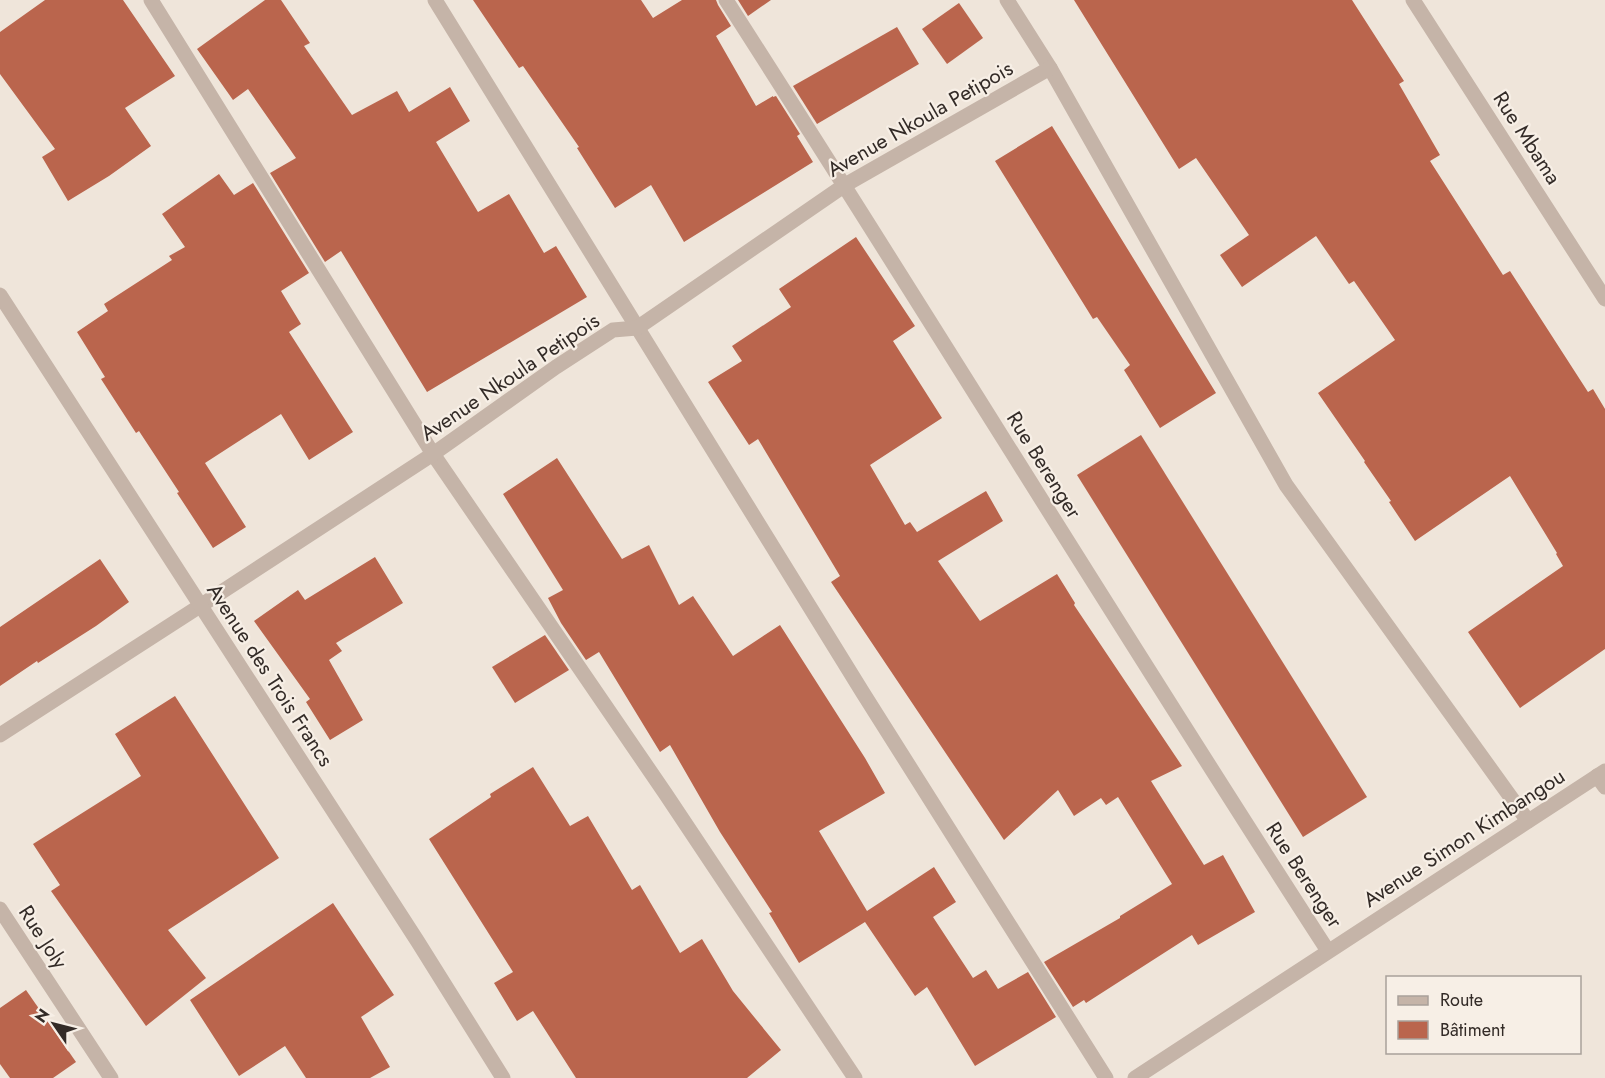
<svg xmlns="http://www.w3.org/2000/svg" width="1605" height="1078" font-family="Jost,sans-serif">
<style>
.building{fill:#ba654d}
.lines{fill:none;stroke-linecap:round;stroke-linejoin:round}
.service{stroke:#c5b4a8;stroke-width:15}
.minor{stroke:#c5b4a8;stroke-width:15}
.tertiary{stroke:#c5b4a8;stroke-width:15}
.labels{text-anchor:middle;dominant-baseline:central;stroke-width:4.5;stroke-linejoin:round;paint-order:stroke}
.street-label{font-size:21px;fill:#332b27;stroke:#f7efe6}
</style>
<rect width="100%" height="100%" fill="#efe5da"/>
<!-- building -->
<g class="building">
<polygon points="45,0 123,0 175,76 125,108 151,146 109,176 68,201 42,157 55,149 0,74 0,32"/>
<polygon points="265,0 281,0 310,43 304,46 352,115 397,91 409,112 450,87 470,121 436,142 478,212 509,194 544,253 556,246 587,297 427,392 341,251 325,262 270,173 296,158 248,89 233,100 197,49"/>
<polygon points="473,0 641,0 653,18 682,0 716,0 718,5 731,26 716,36 756,106 773,96 773,97 776,96 800,134 797,136 813,162 684,242 651,185 615,208 577,148 579,147 523,66 519,68"/>
<polygon points="738,0 771,0 748,16"/>
<polygon points="1074,0 1352,0 1404,81 1399,84 1440,155 1430,161 1503,275 1510,271 1588,392 1593,389 1605,409 1605,649 1520,708 1468,632 1563,566 1556,554 1557,553 1510,476 1415,541 1389,502 1391,501 1364,462 1365,461 1318,393 1395,340 1354,281 1349,284 1316,236 1242,287 1220,255 1249,235 1196,158 1179,169"/>
<polygon points="959,3 983,38 947,64 922,29"/>
<polygon points="897,27 919,64 817,124 793,86"/>
<polygon points="1052,126 1216,393 1160,428 1124,370 1130,365 1097,317 1093,319 995,161"/>
<polygon points="219,174 234,195 253,183 309,273 281,291 301,324 289,332 353,432 309,460 281,414 205,463 246,527 213,548 177,493 179,492 139,431 136,433 101,379 105,377 77,332 108,311 104,304 172,260 169,256 185,247 162,214"/>
<polygon points="856,237 915,326 893,341 942,418 870,465 905,525 910,522 917,532 986,491 1003,521 938,561 980,621 1057,574 1075,603 1074,605 1182,766 1151,781 1204,865 1223,855 1255,912 1198,945 1192,935 1086,1003 1084,1000 1073,1007 1044,962 1120,918 1120,916 1172,884 1118,797 1106,805 1101,798 1074,816 1058,790 1004,840 831,582 840,576 758,439 749,445 708,382 742,361 732,346 791,307 779,289"/>
<polygon points="1141,435 1367,797 1303,837 1077,475"/>
<polygon points="557,458 622,559 649,545 679,605 693,596 733,656 780,625 865,758 885,793 819,831 867,911 934,867 956,902 933,917 973,978 986,970 998,989 1028,972 1056,1017 975,1066 927,987 915,996 865,922 799,963 769,913 772,912 720,832 670,745 660,752 599,652 586,660 561,623 548,598 563,590 503,494"/>
<polygon points="375,557 403,603 336,643 342,651 329,660 363,720 330,740 306,702 310,699 254,621 298,590 305,600"/>
<polygon points="100,559 129,602 96,626 38,663 37,661 0,686 0,627"/>
<polygon points="545,635 569,670 515,703 492,667"/>
<polygon points="175,696 279,858 168,930 206,978 146,1026 51,891 60,885 33,844 141,776 115,734"/>
<polygon points="533,767 570,826 588,816 632,890 640,885 680,953 702,939 733,991 781,1050 747,1078 576,1078 533,1011 517,1021 494,983 513,972 429,839 491,797 490,794"/>
<polygon points="333,903 394,995 361,1017 390,1067 370,1078 306,1078 285,1046 239,1076 190,1000"/>
<polygon points="26,990 76,1062 53,1078 10,1078 0,1064 0,1008"/>
</g>
<g class="lines">
<!-- service -->
<polyline class="service" points="1597,776 1605,787"/>
<!-- minor -->
<g class="minor">
<polyline points="151,0 433,454 665,793 855,1078"/>
<polyline points="435,0 863,693 1106,1078"/>
<path d="M726 0C929 316 1124 636 1328 951"/>
<polyline points="1007,0 1050,68 1286,485 1528,821"/>
<polyline points="1413,0 1605,299"/>
<polyline points="0,735 200,606 433,454 556,367 613,330 637,328 845,185 1050,68"/>
<polyline points="0,909 111,1078"/>
<polyline points="1135,1078 1605,771"/>
</g>
<!-- tertiary -->
<polyline class="tertiary" points="0,295 418,942 503,1078"/>
</g>
<g class="labels">
<!-- street labels -->
<g class="street-label">
<text transform="translate(920 119) rotate(-30)">Avenue Nkoula Petipois</text>
<text transform="translate(1527 138) rotate(57)">Rue Mbama</text>
<text transform="translate(510 377) rotate(-34)">Avenue Nkoula Petipois</text>
<text transform="translate(1044 465) rotate(58)">Rue Berenger</text>
<text transform="translate(270 675) rotate(57)">Avenue des Trois Francs</text>
<text transform="translate(1464 838) rotate(-33)">Avenue Simon Kimbangou</text>
<text transform="translate(1304 875) rotate(57)">Rue Berenger</text>
<text transform="translate(43 937) rotate(57)">Rue Joly</text>
</g>
</g>
<!-- legend -->
<rect x="1386" y="976" width="195" height="78" fill="#f7efe6" stroke="#a9a19a" stroke-width="1.5"/>
<rect x="1398" y="996" width="30" height="9" fill="#c5b4a8" stroke="#a9a19a" stroke-width="1.5"/>
<text x="1440" y="1006" font-size="18" fill="#332b27">Route</text>
<rect x="1398" y="1021" width="30" height="18" fill="#ba654d" stroke="#a9a19a" stroke-width="1.5"/>
<text x="1440" y="1036" font-size="18" fill="#332b27">Bâtiment</text>
<!-- north arrow -->
<g transform="translate(54 1024) rotate(305)" stroke="#f7efe6" stroke-width="4.5" paint-order="stroke">
<path d="M0-4.5L10 22L0 15L-10 22Z" fill="#332b27"/>
<text y="-9" font-size="16" font-weight="bold" text-anchor="middle" fill="#332b27">N</text>
</g>
</svg>
